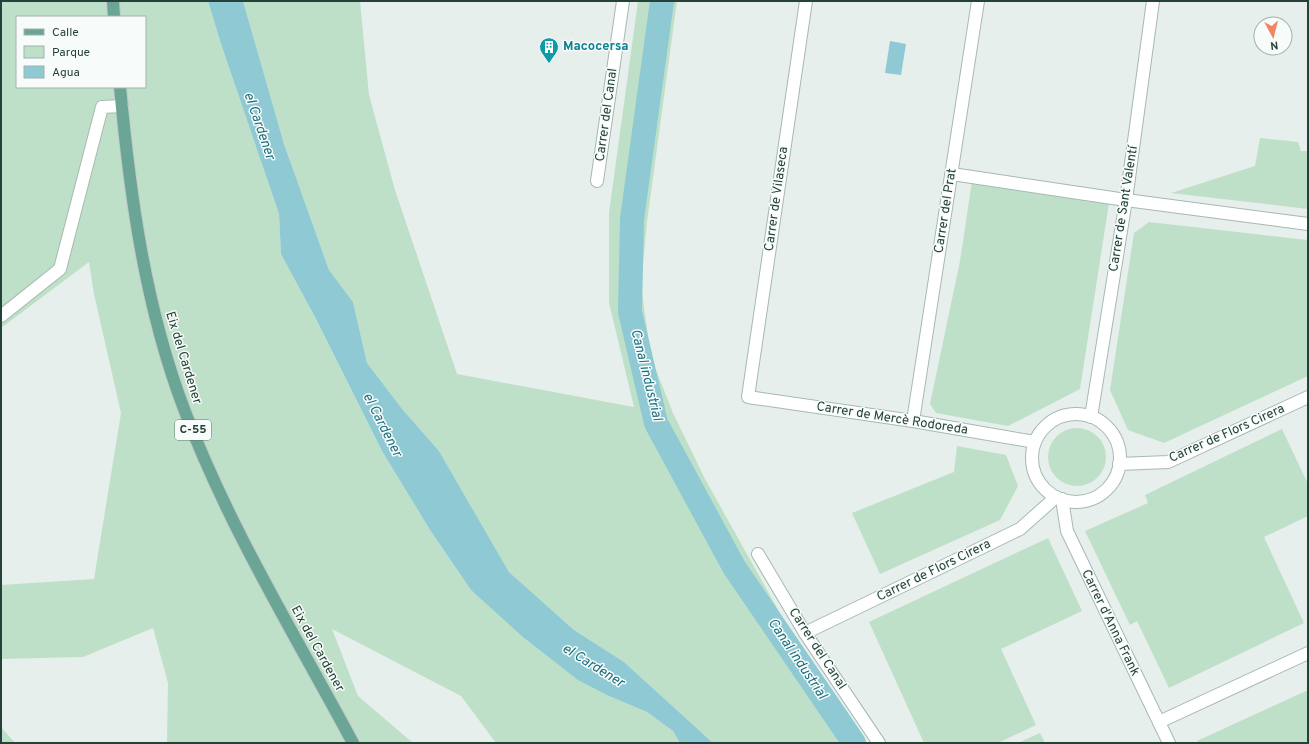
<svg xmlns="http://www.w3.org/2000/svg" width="1309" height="744" font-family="Overpass,sans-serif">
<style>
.green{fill:#bfe0c8;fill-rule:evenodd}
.water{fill:#8ec9d4}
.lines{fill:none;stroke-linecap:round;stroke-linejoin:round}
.canal{stroke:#8ec9d4;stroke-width:24}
.service-casing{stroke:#a8b8b2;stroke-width:14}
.pedestrian-casing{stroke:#a8b8b2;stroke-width:14}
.minor-casing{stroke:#a8b8b2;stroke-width:14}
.primary-casing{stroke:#c2cac8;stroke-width:14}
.service{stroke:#fff;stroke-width:12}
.pedestrian{stroke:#fff;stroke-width:12}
.minor{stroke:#fff;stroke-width:12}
.primary{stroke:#6aa596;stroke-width:12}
.labels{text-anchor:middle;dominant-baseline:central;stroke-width:3;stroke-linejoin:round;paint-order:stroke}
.shield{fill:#f7fbf9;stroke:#637a73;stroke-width:1}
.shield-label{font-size:12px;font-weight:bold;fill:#24423a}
.culture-label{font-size:13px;font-weight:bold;fill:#0d838f;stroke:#f7fbf9;text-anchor:start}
.street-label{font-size:13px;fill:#24423a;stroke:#f7fbf9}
.water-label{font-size:14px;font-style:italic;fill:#1c6f80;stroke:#f7fbf9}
</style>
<rect width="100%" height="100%" fill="#e6efeb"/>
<!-- green -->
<g class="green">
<path d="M1 1H208L221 44 279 214 281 254 316 319 382 451 430 530 471 590 609 696 647 712 673 731 680 743H496L461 696 332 629 358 696 413 743H167L168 683 153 628 83 657 1 659V585L94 579 121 413 94 294 89 262 1 328ZM17 17H145V87H17Z"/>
<polygon points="243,1 360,1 369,95 395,190 457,374 634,407 609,303 609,213 638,1 677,1 647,222 641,286 651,357 673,413 705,479 795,640 864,743 713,743 624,662 574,630 509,572 439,451 403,410 367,363 353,302 329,270 284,144"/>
<polygon points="1260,138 1298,142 1301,151 1308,151 1308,209 1171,193 1255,166"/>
<polygon points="972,181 1109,203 1080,389 1008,426 936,413 930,404 960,261"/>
<polygon points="1149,222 1308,240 1308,376 1164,443 1128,430 1110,390 1134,233"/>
<circle cx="1077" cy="457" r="29"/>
<polygon points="1282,429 1308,484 1308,516 1264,537 1304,623 1169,688 1137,621 1130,625 1085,531 1148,503 1145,495"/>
<polygon points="957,446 1006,455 1018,486 1000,520 880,574 852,513 954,472"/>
<polygon points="1048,538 1082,611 1001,649 1036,725 998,743 924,743 869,622"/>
<polygon points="1308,690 1308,743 1198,743 1197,741"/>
<polygon points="1,727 15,743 1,743"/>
<polygon points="1040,733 1045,743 1018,743"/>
</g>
<!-- water -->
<g class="water">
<polygon points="208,1 243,1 284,144 329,270 353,302 367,363 403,410 439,451 509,572 574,630 624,662 713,743 680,743 673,731 647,712 609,696 578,680 523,637 471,590 430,530 382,451 316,319 281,254 279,214 221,44"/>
<polygon points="890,41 906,44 901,75 885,73"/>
</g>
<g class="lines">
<!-- canal -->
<polyline class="canal" points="662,1 632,219 630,312 656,423 734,567 854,743"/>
<defs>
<g id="service">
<polyline points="597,181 623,1"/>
<polyline points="1,316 60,269 102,107 122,106"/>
</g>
<polyline id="pedestrian" points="952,174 1126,200"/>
<g id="minor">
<polyline points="806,1 748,397 913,421 1035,442"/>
<polyline points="1126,200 1308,224"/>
<circle cx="1076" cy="458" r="44"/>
<polyline points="1091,417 1126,200 1153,1"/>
<polyline points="913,421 978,1"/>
<polyline points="1119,464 1168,462 1308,397"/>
<polyline points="1062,499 1067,531 1169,743"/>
<polyline points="758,554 805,633 879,743"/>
<polyline points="805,633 1020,529 1056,497"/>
<polyline points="1159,722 1308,653"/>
</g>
<g id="primary">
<polyline points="113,1 114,17"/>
<path d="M120 87C130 196 145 306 184 409 228 526 294 633 353 743"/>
</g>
</defs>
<!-- service casing -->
<use href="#service" class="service-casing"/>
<!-- pedestrian casing -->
<use href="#pedestrian" class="pedestrian-casing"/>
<!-- minor casing -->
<use href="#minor" class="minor-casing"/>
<!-- primary casing -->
<use href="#primary" class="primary-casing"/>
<!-- service -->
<use href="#service" class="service"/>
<!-- pedestrian -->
<use href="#pedestrian" class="pedestrian"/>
<!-- minor -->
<use href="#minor" class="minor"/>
<!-- primary -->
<use href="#primary" class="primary"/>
</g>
<!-- icons -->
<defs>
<symbol id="building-pin" viewBox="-11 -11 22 30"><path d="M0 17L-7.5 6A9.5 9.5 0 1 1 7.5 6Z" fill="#0f9aa8" stroke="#f7fbf9"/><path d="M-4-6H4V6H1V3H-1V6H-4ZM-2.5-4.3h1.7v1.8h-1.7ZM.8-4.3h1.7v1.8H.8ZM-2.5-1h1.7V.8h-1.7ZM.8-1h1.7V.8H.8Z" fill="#fff"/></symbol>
</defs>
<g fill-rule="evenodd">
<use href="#building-pin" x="538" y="36" width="22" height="30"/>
</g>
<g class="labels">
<!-- shield labels -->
<rect class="shield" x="175" y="420" width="36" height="20" rx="3"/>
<g class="shield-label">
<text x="193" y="430">C-55</text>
</g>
<!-- culture labels -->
<g class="culture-label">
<text x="563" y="47">Macocersa</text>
</g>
<!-- street labels -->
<g class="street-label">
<text transform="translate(607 115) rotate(-82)">Carrer del Canal</text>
<text transform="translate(777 199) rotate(-82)">Carrer de Vilaseca</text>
<text transform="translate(1124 209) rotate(-81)">Carrer de Sant Valentí</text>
<text transform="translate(946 211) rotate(-81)">Carrer del Prat</text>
<text transform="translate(183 358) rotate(73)">Eix del Cardener</text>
<text transform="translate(892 419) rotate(9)">Carrer de Mercè Rodoreda</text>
<text transform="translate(1227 434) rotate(-24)">Carrer de Flors Cirera</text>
<text transform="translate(934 571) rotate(-26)">Carrer de Flors Cirera</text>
<text transform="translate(1110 623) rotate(64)">Carrer d'Anna Frank</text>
<text transform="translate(317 649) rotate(61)">Eix del Cardener</text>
<text transform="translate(817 649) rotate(57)">Carrer del Canal</text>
</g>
<!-- water labels -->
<g class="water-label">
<text transform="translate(259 126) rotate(71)">el Cardener</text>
<text transform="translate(646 375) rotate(76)">Canal industrial</text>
<text transform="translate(382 425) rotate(63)">el Cardener</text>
<text transform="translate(797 659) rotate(56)">Canal industrial</text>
<text transform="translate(593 666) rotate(32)">el Cardener</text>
</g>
</g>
<!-- border -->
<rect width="1309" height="744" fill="none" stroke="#24423a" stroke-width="4"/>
<!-- legend -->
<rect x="16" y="16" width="130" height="72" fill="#f7fbf9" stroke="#a3b1ad"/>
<rect x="24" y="29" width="20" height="6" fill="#6aa596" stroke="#a3b1ad"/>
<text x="52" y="36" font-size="12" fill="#24423a">Calle</text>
<rect x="24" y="46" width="20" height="12" fill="#bfe0c8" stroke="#a3b1ad"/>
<text x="52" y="56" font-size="12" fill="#24423a">Parque</text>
<rect x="24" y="66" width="20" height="12" fill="#8ec9d4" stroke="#a3b1ad"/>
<text x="52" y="76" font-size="12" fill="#24423a">Agua</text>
<!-- north arrow -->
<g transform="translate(1273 36) rotate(173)"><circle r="19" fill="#f7fbf9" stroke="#a3b1ad"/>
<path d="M0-3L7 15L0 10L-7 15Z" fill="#f4845f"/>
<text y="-6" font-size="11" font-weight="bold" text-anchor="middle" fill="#24423a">N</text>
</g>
</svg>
